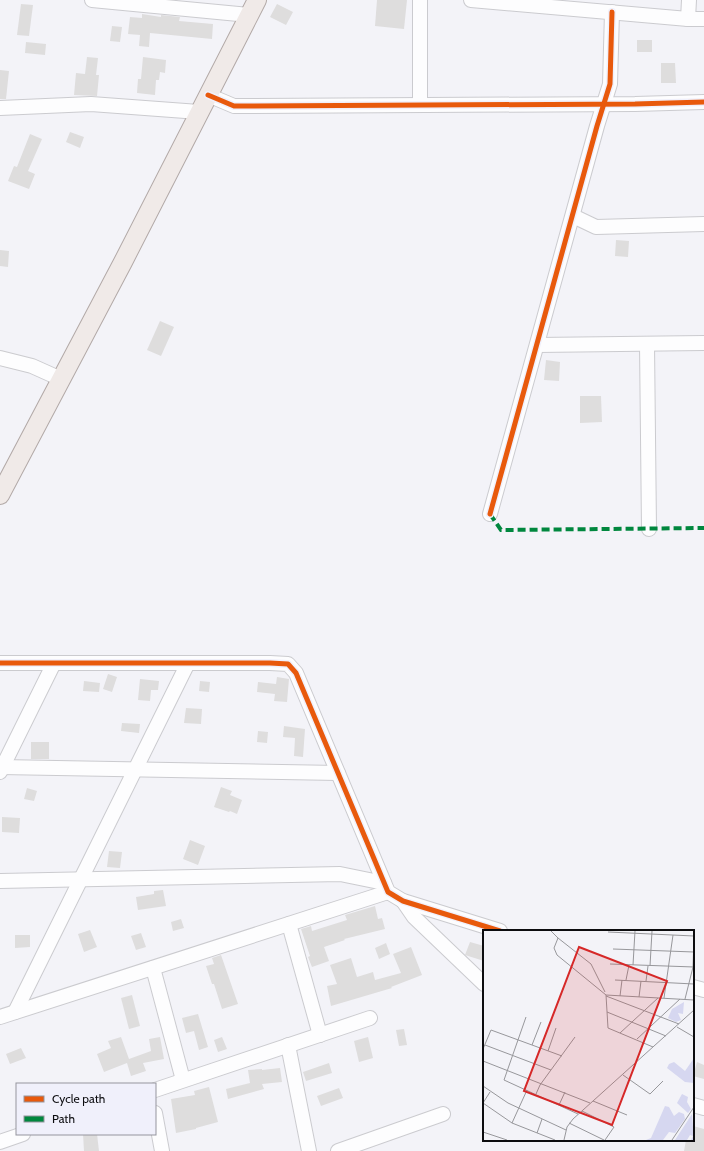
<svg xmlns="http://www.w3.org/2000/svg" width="704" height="1151" font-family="Cabin,sans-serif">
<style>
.building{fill:#dedddd}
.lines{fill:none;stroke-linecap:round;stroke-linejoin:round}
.minor-casing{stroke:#cbcbcf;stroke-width:16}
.major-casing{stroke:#b2a9a7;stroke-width:20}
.minor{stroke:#fdfdfe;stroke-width:14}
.major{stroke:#f0eae8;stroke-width:18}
.quiet{stroke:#00873e;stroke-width:4;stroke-dasharray:8 4;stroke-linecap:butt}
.cycleway-casing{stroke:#f0f0fb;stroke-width:8}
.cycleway{stroke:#e8590c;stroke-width:5}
.inset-road{fill:none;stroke:#97979b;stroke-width:1}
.view{fill:#d62828;fill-opacity:0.15;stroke:#d62828;stroke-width:2}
.inset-edge{fill:none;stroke:#0c0c0f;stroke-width:2}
</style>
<rect width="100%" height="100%" fill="#f3f3f8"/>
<!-- building -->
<g class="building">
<polygon points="377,0 407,0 404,29 375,26"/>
<polygon points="21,4 33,5 29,36 17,35"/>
<polygon points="277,4 293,12 286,25 270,17"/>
<polygon points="142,14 161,17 161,15 180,17 179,21 213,24 212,39 150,33 149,47 139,46 140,35 128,34 130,17 142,18"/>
<polygon points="112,26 122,27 120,42 110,41"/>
<rect x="637" y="40" width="15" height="12"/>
<polygon points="26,42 46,44 45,55 25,53"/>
<polygon points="87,57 98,58 96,75 99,75 97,96 74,95 76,73 85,74"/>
<polygon points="143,57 166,60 165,73 160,72 159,80 156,80 155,95 137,93 138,79 141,79"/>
<polygon points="661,63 675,63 676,83 661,83"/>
<polygon points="0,70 9,71 6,99 0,99"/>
<polygon points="70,132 84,137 80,148 66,142"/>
<polygon points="30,134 42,139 28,171 35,174 29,189 8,181 14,166 17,167"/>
<polygon points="616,240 629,241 628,257 615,256"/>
<polygon points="0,250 9,251 8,267 0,266"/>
<polygon points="160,321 174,327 161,356 147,350"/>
<polygon points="546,360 560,362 559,381 544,380"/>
<polygon points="580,396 601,396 602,422 580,423"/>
<polygon points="108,674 117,677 112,692 103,689"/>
<polygon points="277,677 289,679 287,702 274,701 275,694 257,692 258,682 276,684"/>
<polygon points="140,679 159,681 158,690 151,690 150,701 138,700"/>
<polygon points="84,681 100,683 99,692 83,691"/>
<polygon points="200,681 210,682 209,692 199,691"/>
<polygon points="186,708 202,709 201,724 184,723"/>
<polygon points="122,723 140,724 139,733 121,731"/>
<polygon points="284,726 305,729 303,757 294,756 295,738 283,737"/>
<polygon points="258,731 268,732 267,743 257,742"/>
<rect x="31" y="742" width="18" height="17"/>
<polygon points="221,787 232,791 230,795 242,800 237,814 230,811 229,812 214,807"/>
<polygon points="27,788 37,791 34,801 24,799"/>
<polygon points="2,817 20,818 19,833 2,832"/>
<polygon points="190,840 205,846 198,865 183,859"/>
<polygon points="109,851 122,852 120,868 107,867"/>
<polygon points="163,890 166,906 138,910 136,897 154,894 154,891"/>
<polygon points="375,906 378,919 382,918 385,929 344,939 345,940 324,947 329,961 312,967 308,957 310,956 301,929 311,926 312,931 347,920 345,915"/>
<polygon points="181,919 184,928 173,931 171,922"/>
<polygon points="90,930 97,947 84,952 78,934"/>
<polygon points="141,933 146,947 136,950 131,936"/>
<polygon points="15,935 30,935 30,947 15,948"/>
<polygon points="470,942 484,946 484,961 465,955"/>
<polygon points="386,943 390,954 379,959 375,948"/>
<polygon points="411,947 422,975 391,987 392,988 331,1006 327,986 337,984 330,965 351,958 357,977 373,972 375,980 401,973 393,954"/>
<polygon points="221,955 238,1004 222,1009 214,984 212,984 206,966 214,964 212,958"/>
<polygon points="132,995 140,1026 129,1029 121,998"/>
<polygon points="198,1014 208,1047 199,1050 194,1031 186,1033 182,1018"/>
<polygon points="404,1029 407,1045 399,1046 396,1030"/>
<polygon points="121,1037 129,1059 151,1051 149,1039 160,1037 164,1059 143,1063 146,1071 131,1076 127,1063 104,1072 97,1054 111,1048 108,1041"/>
<polygon points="222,1037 227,1049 218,1052 214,1040"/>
<polygon points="368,1037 373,1058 359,1062 354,1041"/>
<polygon points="21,1048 26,1058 10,1064 6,1054"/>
<polygon points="697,1062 704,1065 704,1079 693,1076"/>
<polygon points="329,1063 332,1073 306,1081 303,1072"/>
<polygon points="280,1068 282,1082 262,1084 264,1089 228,1099 226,1089 250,1083 248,1070 262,1069 262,1070"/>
<polygon points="209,1087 218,1122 196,1128 196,1129 176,1133 171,1099 195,1095 194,1091"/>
<polygon points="339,1088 343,1098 321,1106 317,1096"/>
<polygon points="693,1126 704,1129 704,1151 684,1151 686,1140 693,1140"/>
<polygon points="83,1134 97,1134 99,1151 84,1151"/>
</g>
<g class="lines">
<defs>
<g id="minor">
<polyline points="92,0 249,15"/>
<polyline points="420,0 420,105"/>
<polyline points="471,0 688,19 704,19"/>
<polyline points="688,19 689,0"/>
<polyline points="208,95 234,106 635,104 704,102"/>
<polyline points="0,108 91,104 199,112"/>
<polyline points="573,216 596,227 704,224"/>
<polyline points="647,344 649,529"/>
<polyline points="537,345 704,343"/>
<polyline points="0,358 32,366 61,379"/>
<polyline points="490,514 597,126 610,84 612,12"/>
<polyline points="0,663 270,663 288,664 296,673 388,892 403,901 500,931"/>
<polyline points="0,767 338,773"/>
<polyline points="0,772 54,663"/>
<polyline points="0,881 340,874 384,883"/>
<polyline points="403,901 414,917 484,984"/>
<polyline points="289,924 320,1035"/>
<polyline points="153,968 183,1080"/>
<polyline points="693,987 704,990"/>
<polyline points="15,1012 188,663"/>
<polyline points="0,1017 388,892"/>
<polyline points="288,1045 309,1151"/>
<polyline points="155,1090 370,1018"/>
<polyline points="693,1105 704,1108"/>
<polyline points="155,1113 162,1151"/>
<polyline points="0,1142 23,1134"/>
<polyline points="338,1151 443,1114"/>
</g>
<polyline id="major" points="0,495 123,262 257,0"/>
</defs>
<!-- minor casing -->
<use href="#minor" class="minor-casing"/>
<!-- major casing -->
<use href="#major" class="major-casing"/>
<!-- minor -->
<use href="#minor" class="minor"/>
<!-- major -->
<use href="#major" class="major"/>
<!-- quiet -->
<polyline class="quiet" points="490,514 501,530 704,528"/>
<defs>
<g id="cycleway">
<polyline points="208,95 234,106 635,104 704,102"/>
<polyline points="490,514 597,126 610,84 612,12"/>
<polyline points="0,663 270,663 288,664 296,673 388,892 403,901 500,931"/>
</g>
</defs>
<!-- cycleway casing -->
<use href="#cycleway" class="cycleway-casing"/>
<!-- cycleway -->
<use href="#cycleway" class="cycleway"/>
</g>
<!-- overview -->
<g transform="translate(483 930)">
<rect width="211" height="211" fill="#f3f3f8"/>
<path d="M201 72 200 84 195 83 198 90 193 92 185 88 189 79ZM211 128V153L202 152 184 138 186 134 191 132 202 141ZM199 164 205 167 204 172 208 179 205 183 194 173ZM182 176 186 177 191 186 196 182 201 184 202 189 192 203 186 202 180 210H163L168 208ZM209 184 211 210H208L210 206 207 205 204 210H192Z" fill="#d6d7f0"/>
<path class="inset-road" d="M68 1 75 8 71 18 74 25 123 65 211 70M125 2 211 6M75 8 108 34 122 62M130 19 211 22M127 34 211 37M150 35 152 1M167 36 169 1M132 50 211 54M143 50 146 35M163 51 165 36M123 65 125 98 170 117M123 66 196 94M137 66 139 50M156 67 158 51M181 68 190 5M202 69 210 37 211 8M124 82 183 106M43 87 21 150 95 184M194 97 211 107M137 103 175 68M154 109 197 69M2 115 68 140M49 115 58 92M0 119 8 100 79 126M65 121 73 98M0 131 107 173M140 145 167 164 180 151M0 156 25 173 83 200M53 164 57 155 92 107M110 171 144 185M0 173 29 193 72 210M0 173 7 162M76 175 82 162M99 181 131 197 122 210M29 193 44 160M86 193 121 210M0 202 24 210M54 203 59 189M81 210 84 197 90 189 211 80M189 210 211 177"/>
<path class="view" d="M96 17 184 51 129 195 41 161Z"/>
<rect width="211" height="211" class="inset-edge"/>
</g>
<!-- legend -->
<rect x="16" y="1083" width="140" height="52" fill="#f0f0fb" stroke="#95959d"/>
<rect x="24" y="1096" width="20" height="6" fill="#e8590c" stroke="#95959d"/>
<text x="52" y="1103" font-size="12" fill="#0c0c0f">Cycle path</text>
<rect x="24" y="1116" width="20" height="6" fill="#00873e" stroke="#95959d"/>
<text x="52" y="1123" font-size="12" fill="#0c0c0f">Path</text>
</svg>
